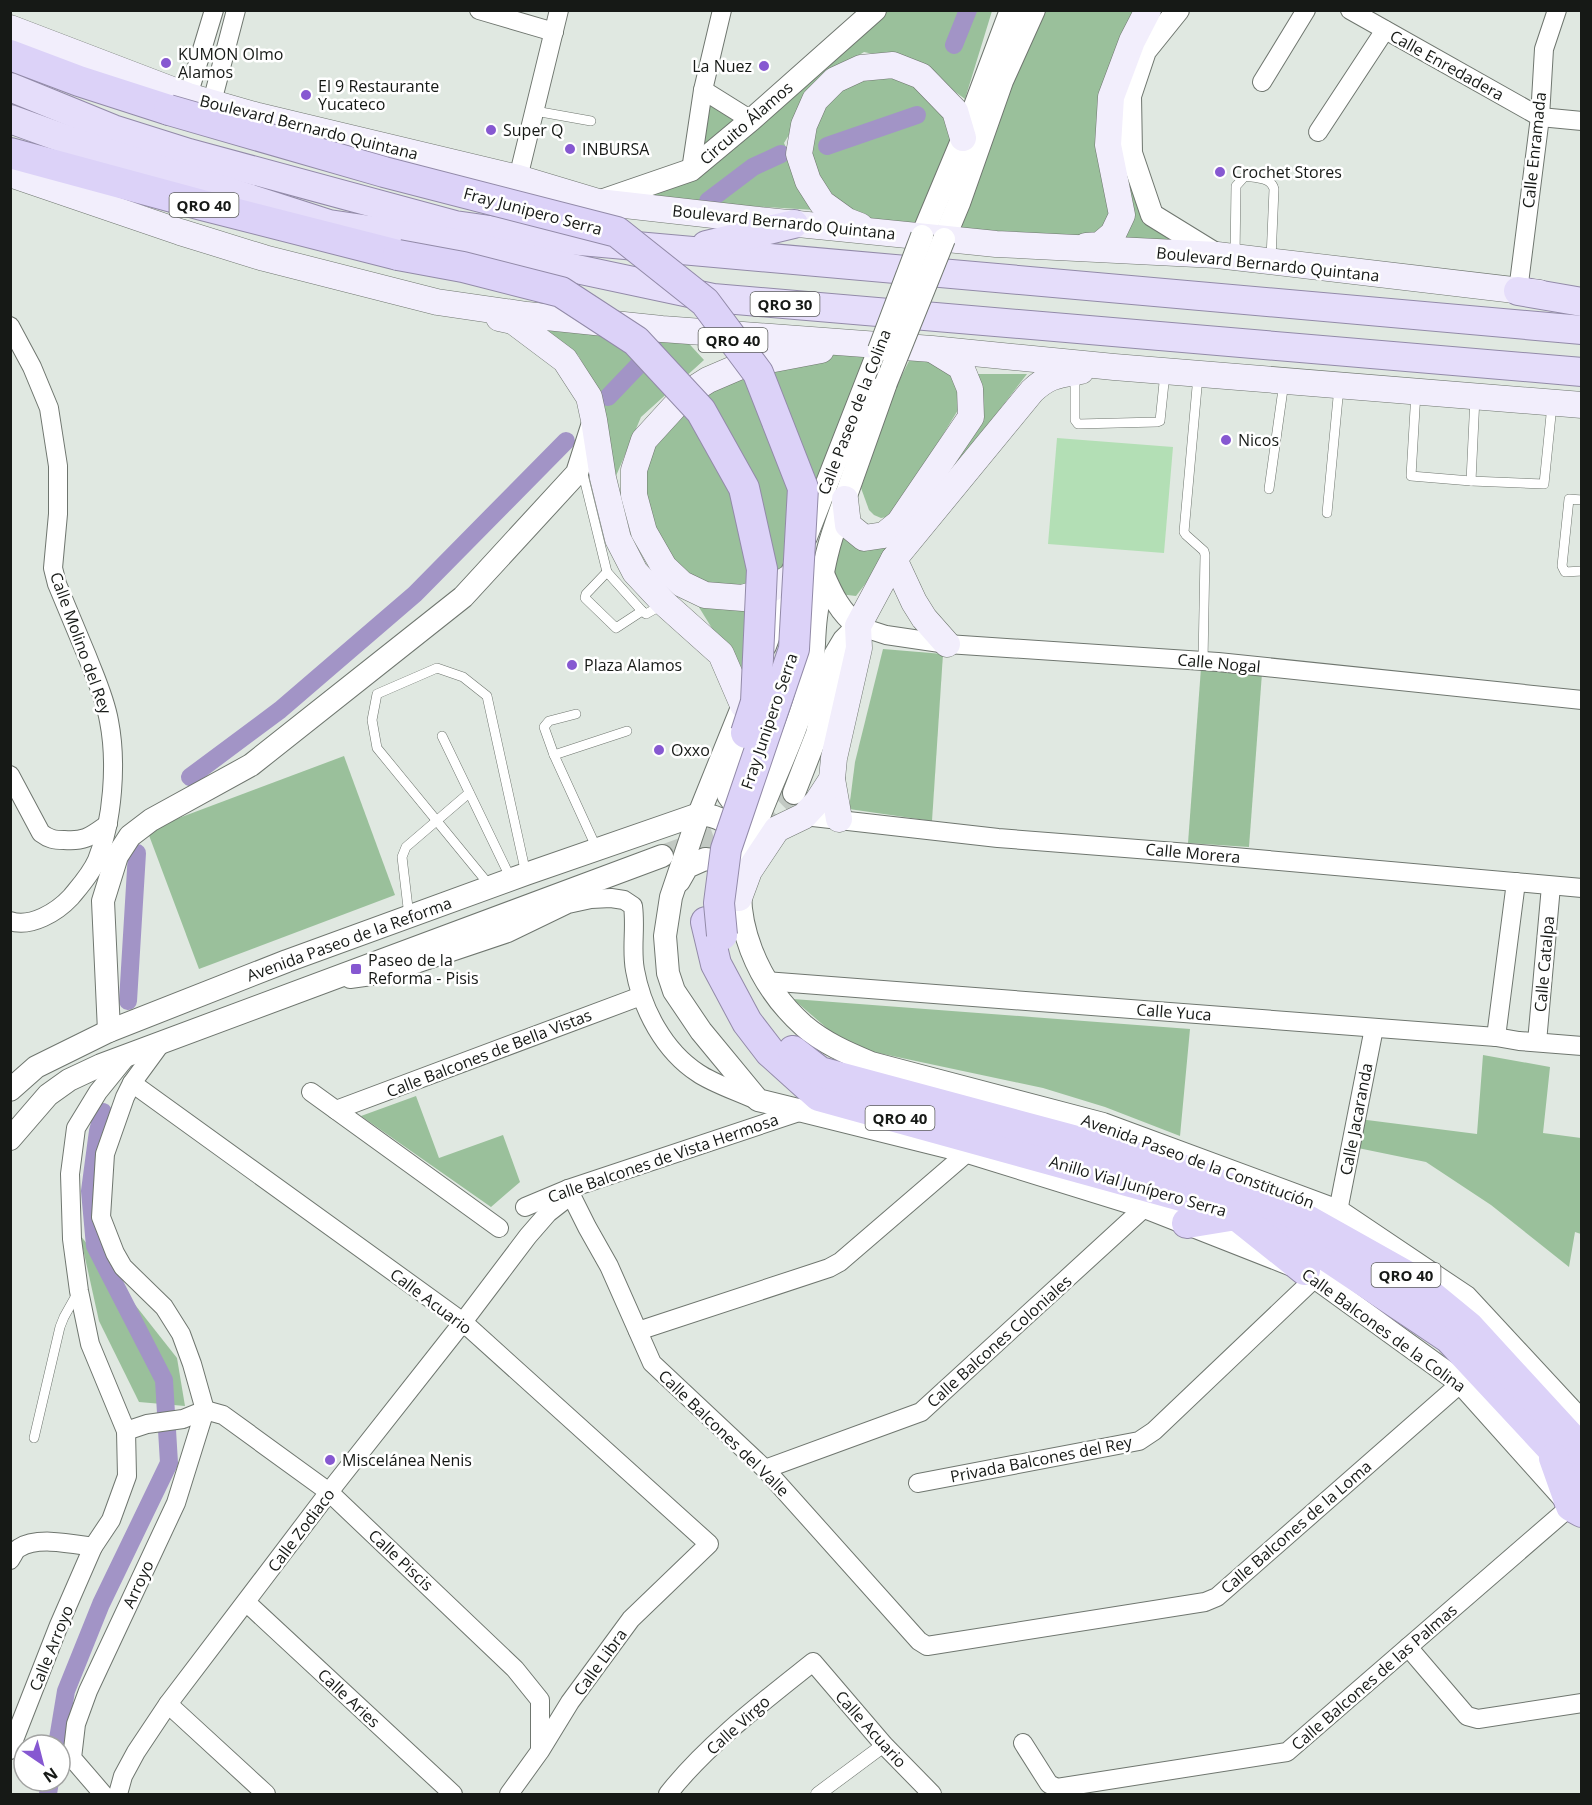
<svg xmlns="http://www.w3.org/2000/svg" width="1592" height="1805" font-family="'Open Sans',sans-serif">
<style>
.green{fill:#9ac09b}
.lines{fill:none;stroke-linecap:round;stroke-linejoin:round}
.canal{stroke:#a294c6;stroke-width:18}
.building{fill:#b3dfb5}
.tertiary-tunnel{stroke:#c2c9c3;stroke-width:22;stroke-dasharray:22 11;stroke-linecap:butt}
.service-casing{stroke:#6f766f;stroke-width:10}
.pedestrian-casing{stroke:#6f766f;stroke-width:15}
.minor-casing{stroke:#6f766f;stroke-width:20}
.tertiary-casing{stroke:#6f766f;stroke-width:24}
.secondary-casing{stroke:#6f766f;stroke-width:27}
.primary-casing{stroke:#928aa8;stroke-width:30}
.trunk-casing{stroke:#928aa8;stroke-width:32}
.service{stroke:#fff;stroke-width:9}
.pedestrian{stroke:#fff;stroke-width:14}
.minor{stroke:#fff;stroke-width:18}
.tertiary{stroke:#fff;stroke-width:22}
.secondary{stroke:#f2eefc;stroke-width:26}
.primary{stroke:#e5ddfa;stroke-width:28}
.trunk{stroke:#dcd2f8;stroke-width:30}
.tertiary-bridge-casing{stroke:#6f766f;stroke-width:24;stroke-linecap:butt}
.trunk-bridge-casing{stroke:#928aa8;stroke-width:32;stroke-linecap:butt}
.tertiary-bridge{stroke:#fff;stroke-width:22}
.trunk-bridge{stroke:#dcd2f8;stroke-width:30}
.poi-dot{fill:#8658d1;stroke:#fff;stroke-width:2}
.labels{text-anchor:middle;dominant-baseline:central;stroke-width:5;stroke-linejoin:round;paint-order:stroke}
.shield{fill:#fff;stroke:#5c5e5c;stroke-width:1.5}
.shield-label{font-size:15px;font-weight:bold;fill:#161916}
.poi-label{font-size:16px;fill:#161916;stroke:#fff;text-anchor:start}
.street-label{font-size:16px;fill:#161916;stroke:#fff}
</style>
<rect width="100%" height="100%" fill="#e0e8e1"/>
<!-- green -->
<g class="green">
<polygon points="884,11 992,11 965,99 915,63 864,52 824,77 784,143 814,210 638,199"/>
<polygon points="1034,11 1178,11 1130,96 1152,215 1217,255 944,239"/>
<polygon points="921,76 963,138 922,236 822,203 804,125 835,80"/>
<polygon points="703,90 751,120 691,170"/>
<polygon points="539,327 681,335 704,360 641,417 616,476 599,391 578,355"/>
<polygon points="880,346 789,578 743,598 664,567 634,470 644,440 743,365"/>
<polygon points="910,359 929,360 954,376 966,397 898,508 887,517 881,518 874,515 869,510 861,488 896,387"/>
<polygon points="975,374 1027,374 856,596 839,594 831,571 840,530 885,539 974,423"/>
<polygon points="777,592 742,677 697,604"/>
<polygon points="883,649 943,654 932,821 849,809 855,762"/>
<polygon points="1201,668 1262,673 1249,847 1188,843"/>
<polygon points="344,756 395,895 199,969 147,830"/>
<polygon points="793,999 1190,1029 1180,1136 1105,1107 1043,1088 869,1051 836,1036"/>
<polygon points="1483,1055 1550,1067 1543,1133 1581,1138 1581,1234 1575,1232 1569,1267 1491,1205 1426,1162 1353,1147 1359,1119 1477,1134"/>
<polygon points="416,1096 439,1158 503,1135 520,1182 491,1207 361,1116"/>
<polygon points="80,1235 177,1358 185,1406 139,1402 99,1321"/>
</g>
<g class="lines">
<!-- canal -->
<g class="canal">
<polyline points="954,45 968,10"/>
<polyline points="827,146 917,115"/>
<polyline points="708,201 753,167 781,154"/>
<polyline points="608,397 654,349"/>
<polyline points="190,777 280,710 415,594 566,441"/>
<polyline points="128,1001 137,853"/>
<polyline points="57,1745 66,1691 101,1604 169,1463 164,1380 95,1246 90,1191 98,1131 103,1112"/>
<polyline points="48,1794 50,1781"/>
</g>
</g>
<!-- building -->
<polygon class="building" points="1057,438 1173,447 1164,553 1048,544"/>
<g class="lines">
<!-- tertiary-tunnel -->
<polyline class="tertiary-tunnel" points="662,856 767,819 794,793"/>
<defs>
<g id="service">
<polyline points="535,111 591,121"/>
<path d="M1235 257 1236 186 1245 176C1256 178 1271 177 1274 189L1271 259"/>
<polyline points="1075,374 1075,420 1078,424 1157,422 1160,421 1165,373"/>
<polyline points="1198,376 1184,532 1186,535 1204,551 1205,555 1203,661"/>
<polyline points="1416,392 1411,476 1471,481"/>
<polyline points="1475,397 1471,481 1544,484 1552,405"/>
<polyline points="582,470 607,572 642,611 646,614 662,605"/>
<polyline points="1269,489 1284,382"/>
<polyline points="1582,500 1569,499 1562,566 1565,572 1582,571"/>
<polyline points="1327,513 1339,387"/>
<polyline points="607,572 586,594 585,598 616,628 642,611"/>
<polyline points="442,736 511,879"/>
<polyline points="554,755 544,727 549,721 576,714"/>
<polyline points="597,849 554,755 627,731"/>
<polyline points="491,887 377,748 372,720 377,694 437,668 463,677 487,696 526,874"/>
<polyline points="409,916 402,857 406,847 469,793"/>
<polyline points="34,1438 60,1327 64,1317 78,1292"/>
</g>
<polyline id="pedestrian" points="818,1794 884,1745"/>
<g id="minor">
<polyline points="479,10 554,32"/>
<polyline points="1350,10 1540,117 1582,121"/>
<polyline points="1262,82 1306,10"/>
<polyline points="703,90 751,120"/>
<polyline points="188,96 214,10"/>
<polyline points="212,102 236,10"/>
<polyline points="1318,132 1385,30"/>
<polyline points="691,170 703,90 722,10"/>
<polyline points="518,178 559,10"/>
<polyline points="1518,291 1540,117 1544,49 1557,10"/>
<path d="M10 326 32 367 49 408 58 466V514L53 568 57 584C67 608 77 632 87 656 95 677 105 698 109 721 117 762 113 821 97 860 91 874 80 886 71 897 57 912 31 928 10 921"/>
<polyline points="858,626 886,635 947,644 1218,662 1582,700"/>
<path d="M10 775 41 833C49 839 54 840 64 840 85 842 91 836 108 824"/>
<polyline points="804,816 998,838 1189,853 1582,888"/>
<path d="M350 979 386 974 508 933 568 904 591 899 611 898 624 900 633 906C636 928 631 949 635 970 642 1009 664 1051 698 1073 712 1083 739 1092 756 1100"/>
<polyline points="765,981 1496,1037 1519,1041 1582,1046"/>
<polyline points="1496,1037 1516,882"/>
<polyline points="162,1042 132,1083 125,1097 105,1154 101,1217 115,1253 123,1267 164,1307 181,1334 192,1364 205,1410"/>
<polyline points="1537,1042 1551,886"/>
<polyline points="132,1083 463,1322 709,1544 631,1619 570,1702 540,1751 509,1794"/>
<polyline points="311,1092 499,1228"/>
<polyline points="336,1110 641,996"/>
<polyline points="568,1189 587,1227 609,1266 652,1363 765,1469 919,1641 927,1646 1205,1602 1217,1597 1461,1383"/>
<polyline points="525,1207 568,1189 802,1111"/>
<polyline points="1338,1211 1374,1028"/>
<polyline points="638,1331 829,1268 840,1262 968,1152"/>
<polyline points="126,1431 147,1424 183,1419 205,1410 223,1415 329,1492 515,1669 540,1700 540,1749"/>
<polyline points="765,1469 921,1412 1145,1207"/>
<polyline points="918,1483 1139,1441 1154,1431 1316,1277"/>
<path d="M10 1560C13 1556 15 1550 19 1548 37 1536 73 1544 93 1547L111 1520 127 1476 126 1431 90 1344 79 1291 72 1239 70 1174 76 1128 98 1092 128 1055"/>
<polyline points="246,1602 453,1794"/>
<polyline points="1408,1647 1467,1716 1478,1719 1582,1703"/>
<polyline points="168,1704 266,1794"/>
<polyline points="1023,1743 1049,1784 1057,1788 1287,1752 1571,1506"/>
<polyline points="10,1750 59,1625 93,1547"/>
<polyline points="103,1794 72,1758 76,1724 88,1691 176,1503 205,1410"/>
<polyline points="118,1794 123,1776 136,1752 168,1704 329,1492 463,1322 528,1236 548,1213 571,1195"/>
<path d="M668 1794C706 1745 764 1701 813 1662L884 1745 932 1794"/>
</g>
<g id="tertiary">
<polyline points="1178,10 1145,51 1130,96 1131,153 1152,215 1217,255"/>
<polyline points="598,202 691,170 751,120 875,10"/>
<polyline points="922,236 963,138 1011,10"/>
<polyline points="944,239 959,203 1002,81 1034,10"/>
<path d="M886 383C873 419 861 454 848 490 841 510 833 530 828 550 822 572 819 595 816 617 813 640 815 662 809 685 794 745 761 799 745 859 728 919 759 986 804 1026 824 1043 847 1053 871 1063L1103 1124 1338 1211 1466 1297 1582 1422"/>
<polyline points="806,537 879,350"/>
<polyline points="765,646 793,570"/>
<polyline points="743,705 699,814 671,897 665,936 668,973 674,991 701,1031 758,1100 968,1152 1145,1207 1305,1270 1461,1383 1564,1498"/>
<polyline points="753,719 729,784 728,795 733,802 753,810"/>
<path d="M794 793 817 734 835 655 844 640 858 626C840 612 832 595 823 574"/>
<polyline points="679,881 687,867 705,859 721,861 731,877"/>
<polyline points="109,1031 103,901 117,856 130,836 151,820 251,765 463,597 577,473 594,420"/>
<path d="M10 1090 36 1067 109 1031 287 961 526 874 699 814C719 816 733 822 735 843"/>
<polyline points="10,1139 48,1095 69,1080 101,1065 662,856"/>
</g>
<g id="secondary">
<polyline points="10,28 188,96 258,116 518,178 598,202 749,219 996,244 1217,255 1539,293"/>
<polyline points="10,174 180,232 264,258 437,302 527,315 662,329 932,349 1114,367 1582,405"/>
<polyline points="860,226 847,221 822,203 808,181 799,154 804,125 815,100 835,80 861,68 893,65 921,76 955,111 963,138"/>
<polyline points="1086,246 1100,245 1113,234 1122,215 1108,145 1111,97 1132,41 1148,10"/>
<polyline points="499,318 513,321 565,360 589,397 594,420 603,478 618,539 635,572 664,603 721,654 743,705"/>
<polyline points="845,499 848,525 864,538 884,535 899,523 971,417 970,389 961,367 935,351"/>
<polyline points="894,559 914,602 924,618 947,644"/>
<polyline points="789,578 771,589 743,598 705,595 682,584 664,567 644,532 634,495 634,470 644,440 686,394 708,380 743,365 821,350"/>
<polyline points="832,779 839,819"/>
<path d="M739 898 749 871 777 829 804 816 817 802 832 779 834 758 859 648 858 626 894 559 1032 391C1049 375 1058 375 1081 371"/>
</g>
<g id="primary">
<polyline points="10,87 113,129 189,153 455,225 546,238 1582,330"/>
<polyline points="10,119 68,140 329,224 445,241 713,298 1582,372"/>
<polyline points="706,245 794,224"/>
<polyline points="1518,291 1582,302"/>
</g>
<g id="trunk">
<polyline points="10,55 79,81 169,110"/>
<polyline points="10,153 202,205 398,255"/>
<polyline points="706,922 716,964 747,1022 770,1052 819,1096 1185,1197 1236,1215 1316,1249 1449,1338 1582,1481"/>
<polyline points="793,1051 820,1072 1181,1169 1302,1217 1407,1276 1468,1326 1582,1450"/>
<polyline points="1187,1223 1236,1215 1305,1270"/>
<polyline points="1554,1458 1571,1506 1582,1512"/>
</g>
</defs>
<!-- service casing -->
<use href="#service" class="service-casing"/>
<!-- pedestrian casing -->
<use href="#pedestrian" class="pedestrian-casing"/>
<!-- minor casing -->
<use href="#minor" class="minor-casing"/>
<!-- tertiary casing -->
<use href="#tertiary" class="tertiary-casing"/>
<!-- secondary casing -->
<use href="#secondary" class="secondary-casing"/>
<!-- primary casing -->
<use href="#primary" class="primary-casing"/>
<!-- trunk casing -->
<use href="#trunk" class="trunk-casing"/>
<!-- service -->
<use href="#service" class="service"/>
<!-- pedestrian -->
<use href="#pedestrian" class="pedestrian"/>
<!-- minor -->
<use href="#minor" class="minor"/>
<!-- tertiary -->
<use href="#tertiary" class="tertiary"/>
<!-- secondary -->
<use href="#secondary" class="secondary"/>
<!-- primary -->
<use href="#primary" class="primary"/>
<!-- trunk -->
<use href="#trunk" class="trunk"/>
<defs>
<g id="tertiary-bridge">
<polyline points="879,350 922,236"/>
<polyline points="886,383 944,239"/>
</g>
<g id="trunk-bridge">
<polyline points="169,110 384,172 617,232 705,302 758,373 803,488 794,649 726,849 719,903 722,935"/>
<polyline points="398,255 463,267 561,292 636,341 701,411 744,488 762,569 756,702 746,733"/>
</g>
</defs>
<!-- tertiary-bridge casing -->
<use href="#tertiary-bridge" class="tertiary-bridge-casing"/>
<!-- trunk-bridge casing -->
<use href="#trunk-bridge" class="trunk-bridge-casing"/>
<!-- tertiary-bridge -->
<use href="#tertiary-bridge" class="tertiary-bridge"/>
<!-- trunk-bridge -->
<use href="#trunk-bridge" class="trunk-bridge"/>
</g>
<!-- markers -->
<g class="poi-dot">
<circle cx="166" cy="63" r="6"/>
<circle cx="764" cy="66" r="6"/>
<circle cx="306" cy="95" r="6"/>
<circle cx="491" cy="130" r="6"/>
<circle cx="570" cy="149" r="6"/>
<circle cx="1220" cy="172" r="6"/>
<circle cx="1226" cy="440" r="6"/>
<circle cx="572" cy="665" r="6"/>
<circle cx="659" cy="750" r="6"/>
<rect x="350" y="963" width="12" height="12" rx="3"/>
<circle cx="330" cy="1460" r="6"/>
</g>
<g class="labels">
<!-- shield labels -->
<g class="shield">
<rect x="169.5" y="193" width="69" height="24" rx="4.5"/>
<rect x="750.5" y="292" width="69" height="24" rx="4.5"/>
<rect x="698.5" y="328" width="69" height="24" rx="4.5"/>
<rect x="865.5" y="1106" width="69" height="24" rx="4.5"/>
<rect x="1371.5" y="1263" width="69" height="24" rx="4.5"/>
</g>
<g class="shield-label">
<text x="204" y="205">QRO 40</text>
<text x="785" y="304">QRO 30</text>
<text x="733" y="340">QRO 40</text>
<text x="900" y="1118">QRO 40</text>
<text x="1406" y="1275">QRO 40</text>
</g>
<!-- poi labels -->
<g class="poi-label">
<text x="178" y="54">KUMON Olmo<tspan x="178" dy="18">Alamos</tspan></text>
<text x="752" y="66" text-anchor="end">La Nuez</text>
<text x="318" y="86">El 9 Restaurante<tspan x="318" dy="18">Yucateco</tspan></text>
<text x="503" y="130">Super Q</text>
<text x="582" y="149">INBURSA</text>
<text x="1232" y="172">Crochet Stores</text>
<text x="1238" y="440">Nicos</text>
<text x="584" y="665">Plaza Alamos</text>
<text x="671" y="750">Oxxo</text>
<text x="368" y="960">Paseo de la<tspan x="368" dy="18">Reforma - Pisis</tspan></text>
<text x="342" y="1460">Miscelánea Nenis</text>
</g>
<!-- street labels -->
<g class="street-label">
<text transform="translate(1447 65) rotate(29)">Calle Enredadera</text>
<text transform="translate(746 123) rotate(-41)">Circuito Álamos</text>
<text transform="translate(309 127) rotate(14)">Boulevard Bernardo Quintana</text>
<text transform="translate(1534 150) rotate(-84)">Calle Enramada</text>
<text transform="translate(533 211) rotate(15)">Fray Junipero Serra</text>
<text transform="translate(784 222) rotate(6)">Boulevard Bernardo Quintana</text>
<text transform="translate(1268 264) rotate(6)">Boulevard Bernardo Quintana</text>
<text transform="translate(854 412) rotate(-69)">Calle Paseo de la Colina</text>
<text transform="translate(81 643) rotate(70)">Calle Molino del Rey</text>
<text transform="translate(1219 663) rotate(5)">Calle Nogal</text>
<text transform="translate(769 721) rotate(-71)">Fray Junipero Serra</text>
<text transform="translate(1193 853) rotate(5)">Calle Morera</text>
<text transform="translate(349 939) rotate(-20)">Avenida Paseo de la Reforma</text>
<text transform="translate(1544 964) rotate(-85)">Calle Catalpa</text>
<text transform="translate(1174 1012) rotate(4)">Calle Yuca</text>
<text transform="translate(489 1053) rotate(-21)">Calle Balcones de Bella Vistas</text>
<text transform="translate(1356 1119) rotate(-79)">Calle Jacaranda</text>
<text transform="translate(663 1158) rotate(-19)">Calle Balcones de Vista Hermosa</text>
<text transform="translate(1198 1161) rotate(20)">Avenida Paseo de la Constitución</text>
<text transform="translate(1138 1186) rotate(16)">Anillo Vial Junípero Serra</text>
<text transform="translate(431 1301) rotate(37)">Calle Acuario</text>
<text transform="translate(1384 1330) rotate(36)">Calle Balcones de la Colina</text>
<text transform="translate(999 1341) rotate(-42)">Calle Balcones Coloniales</text>
<text transform="translate(724 1433) rotate(44)">Calle Balcones del Valle</text>
<text transform="translate(1041 1459) rotate(-11)">Privada Balcones del Rey</text>
<text transform="translate(1296 1527) rotate(-41)">Calle Balcones de la Loma</text>
<text transform="translate(301 1530) rotate(-53)">Calle Zodiaco</text>
<text transform="translate(401 1560) rotate(43)">Calle Piscis</text>
<text transform="translate(138 1584) rotate(-65)">Arroyo</text>
<text transform="translate(51 1648) rotate(-68)">Calle Arroyo</text>
<text transform="translate(600 1662) rotate(-54)">Calle Libra</text>
<text transform="translate(1374 1677) rotate(-41)">Calle Balcones de las Palmas</text>
<text transform="translate(349 1698) rotate(43)">Calle Aries</text>
<text transform="translate(738 1725) rotate(-42)">Calle Virgo</text>
<text transform="translate(871 1729) rotate(48)">Calle Acuario</text>
</g>
</g>
<!-- border -->
<rect width="1592" height="1805" fill="none" stroke="#161916" stroke-width="24"/>
<!-- north arrow -->
<g transform="translate(42 1763) rotate(145)"><circle r="28" fill="#ffffff" stroke="#a2a3a2" stroke-width="1.5"/>
<path d="M0-4.5L10 22L0 15L-10 22Z" fill="#8658d1"/>
<text y="-9" font-size="16" font-weight="bold" text-anchor="middle" fill="#161916">N</text>
</g>
</svg>
